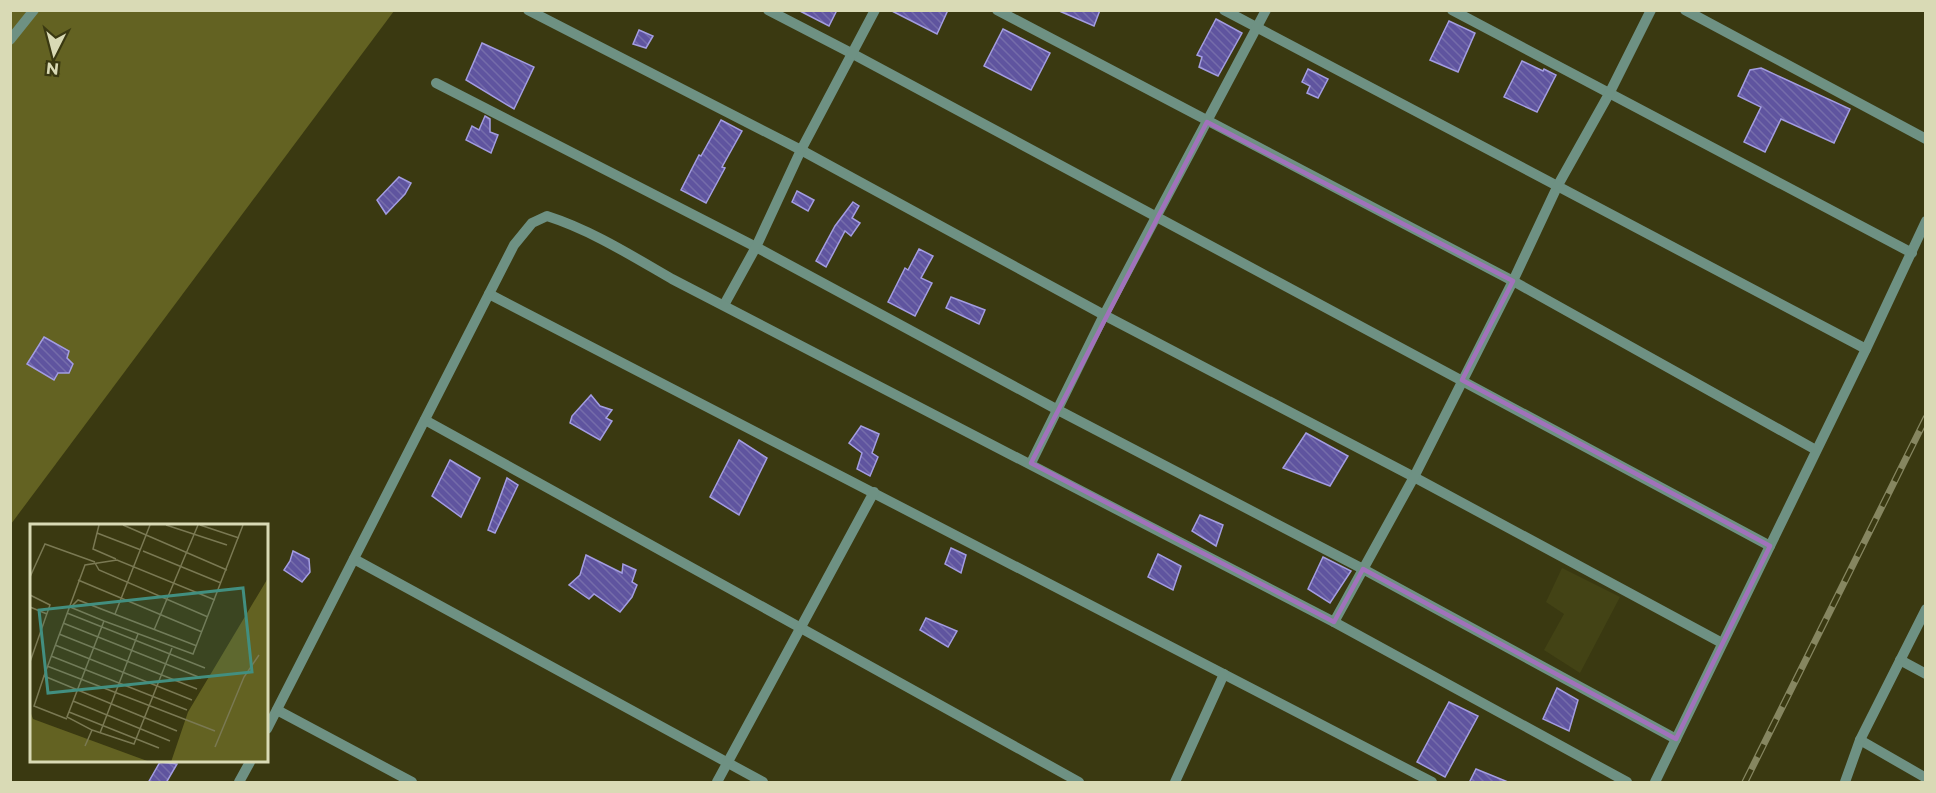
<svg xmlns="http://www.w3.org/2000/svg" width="1936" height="793" font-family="Montserrat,sans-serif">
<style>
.built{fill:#434315}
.grass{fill:#636222}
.building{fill:url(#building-back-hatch);stroke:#a39de1;stroke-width:1.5}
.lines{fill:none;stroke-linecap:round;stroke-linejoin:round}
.minor{stroke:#6e9183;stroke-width:10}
.rail-casing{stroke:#868660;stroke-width:7}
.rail{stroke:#3a3911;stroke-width:4.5;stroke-dasharray:14;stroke-linecap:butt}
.marked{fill:none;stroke:#a172bb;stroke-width:4.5;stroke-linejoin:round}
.inset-road{fill:none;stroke:#7a7953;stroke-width:1.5}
.view{fill:#428f80;fill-opacity:0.15;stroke:#428f80;stroke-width:3}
.inset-edge{fill:none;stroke:#d9dab5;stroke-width:3}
</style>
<defs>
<pattern id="building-back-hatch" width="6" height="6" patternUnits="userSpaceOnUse" patternTransform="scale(1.5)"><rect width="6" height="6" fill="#5f549f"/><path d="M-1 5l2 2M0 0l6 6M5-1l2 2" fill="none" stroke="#756caa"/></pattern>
</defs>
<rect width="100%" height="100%" fill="#3a3911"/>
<!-- built -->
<polygon class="built" points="1562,568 1620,597 1580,673 1544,650 1564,614 1546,602"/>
<!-- grass -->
<polygon class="grass" points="11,11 394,11 11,524"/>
<!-- building -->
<g class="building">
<polygon points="798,10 837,10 829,26"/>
<polygon points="890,10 948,10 937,34"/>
<polygon points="1057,10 1100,10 1094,26"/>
<polygon points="1216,19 1242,33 1218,76 1199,67 1202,57 1197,55"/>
<polygon points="1449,21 1475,33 1458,72 1430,60"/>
<polygon points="1003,29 1050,53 1031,90 984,66"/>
<polygon points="639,30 653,36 646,48 633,44"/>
<polygon points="482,43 534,67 514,109 466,80"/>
<polygon points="1522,61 1543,71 1544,69 1556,75 1537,112 1504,97"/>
<polygon points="1761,68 1850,109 1834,143 1781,119 1765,152 1744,142 1761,107 1738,96 1750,70"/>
<polygon points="1308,69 1328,79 1318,98 1307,93 1310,86 1302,82"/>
<polygon points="485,116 490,119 490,132 498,135 491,153 466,140 472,126 479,130"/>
<polygon points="721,120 742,131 722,167 725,168 706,203 681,190 699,155 701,156"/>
<polygon points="399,177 411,183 405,194 386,214 377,200"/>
<polygon points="797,191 814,200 808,211 792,202"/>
<polygon points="853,202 859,206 852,218 860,223 851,236 845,231 826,267 816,261 835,226"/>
<polygon points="919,249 933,256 921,278 932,283 915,316 888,302 905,268 908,270"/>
<polygon points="951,297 985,310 979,324 946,308"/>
<polygon points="44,337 69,351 67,358 73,364 69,373 58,373 54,380 27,364"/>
<polygon points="591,395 600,406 612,410 606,418 612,421 600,440 570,423 572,416"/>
<polygon points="861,426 879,434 872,453 878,457 870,476 857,469 862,453 849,443"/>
<polygon points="1306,433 1348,456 1330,486 1283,468"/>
<polygon points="739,440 767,458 739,515 710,497"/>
<polygon points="450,460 480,478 461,517 432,496"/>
<polygon points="507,478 518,485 495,533 488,530"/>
<polygon points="1200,515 1223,525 1216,546 1192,531"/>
<polygon points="951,548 966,555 961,573 945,564"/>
<polygon points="293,551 309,559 310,572 302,582 284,570 290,561"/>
<polygon points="1158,554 1181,566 1173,590 1148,577"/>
<polygon points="586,555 622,573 623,564 636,570 632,582 637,585 632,597 620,612 594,594 589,599 569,585 580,575"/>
<polygon points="1323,557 1351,571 1330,603 1308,589"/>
<polygon points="926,618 957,631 948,647 920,630"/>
<polygon points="1557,688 1578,700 1569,731 1543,719"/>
<polygon points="1449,702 1478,716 1445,777 1417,762"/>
<polygon points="160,762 177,764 166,783 148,783"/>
<polygon points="1476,769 1508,782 1508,783 1469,783"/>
</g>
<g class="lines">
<!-- minor -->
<g class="minor">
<polyline points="528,10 801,150 1104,315 1414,477 1722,643"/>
<polyline points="768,10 853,54 1770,546"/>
<polyline points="997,10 1513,281 1816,450"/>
<polyline points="1224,10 1866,349"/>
<polyline points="1452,10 1912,253"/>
<polyline points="1685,10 1926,139"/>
<polyline points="10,40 34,10"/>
<polyline points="436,83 756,247 1056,409 1363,569 1676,739"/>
<polyline points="489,294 1432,782"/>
<polyline points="724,305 756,247 801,150 875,10"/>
<polyline points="425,420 1079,782"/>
<polyline points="1031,463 1104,315 1266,10"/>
<polyline points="354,559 763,782"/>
<polyline points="1334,622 1627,782"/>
<polyline points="1900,660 1926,674"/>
<polyline points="277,710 412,782"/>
<path d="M267 729 514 245 532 223 547 216C591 230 632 256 672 279L1334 622 1414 477 1513 281 1558 185 1609 94 1651 10"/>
<polyline points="1860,740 1926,778"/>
<polyline points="239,782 250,762"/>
<polyline points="717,782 874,492"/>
<polyline points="1175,782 1224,674"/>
<polyline points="1655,782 1866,349 1926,221"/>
<polyline points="1845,782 1860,740 1926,609"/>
</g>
<defs>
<polyline id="rail" points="1745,782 1926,418"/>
</defs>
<!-- rail casing -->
<use href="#rail" class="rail-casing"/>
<!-- rail -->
<use href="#rail" class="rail"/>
</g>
<!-- marked area -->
<path class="marked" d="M1207 122 1513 281 1462 380 1770 546 1676 739 1363 569 1334 622 1031 463Z"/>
<!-- overview -->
<g transform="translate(30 524)">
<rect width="238" height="238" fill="#3a3911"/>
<path d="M238 54V238H141L158 188ZM0 187 3 195 120 238H0Z" fill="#636222"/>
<path class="inset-road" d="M69 1 63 25 86 35M93 1 197 46M136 1 197 21M170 1 209 14M67 9 111 26M113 27 191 59M65 39 69 46 178 93M0 53 15 20 65 38M48 56 172 108M0 71 20 81 0 138M0 83 17 90M40 83 74 97M41 83 48 76 167 122M37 89 175 144M85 90 120 1M33 99 171 154M124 106 168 1M29 110 167 165M25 121 162 176M21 132 157 186M17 142 185 207M14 152 4 182 37 195M43 177 140 217M39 188 129 224M62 206 104 220 142 124M147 207 14 152 55 41 87 36 185 76M70 209 108 110M55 222 62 206 37 193 74 97 163 130 213 1M185 223 214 153 229 131"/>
<path class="view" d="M213 64 222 148 18 169 9 86Z"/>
<rect width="238" height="238" class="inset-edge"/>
</g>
<!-- border -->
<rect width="1936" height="793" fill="none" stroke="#d9dab5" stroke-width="24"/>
<!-- north arrow -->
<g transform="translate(54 54) rotate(186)" stroke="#3a3911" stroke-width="4.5" paint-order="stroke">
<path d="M0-4.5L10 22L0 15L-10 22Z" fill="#d9dab5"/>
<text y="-9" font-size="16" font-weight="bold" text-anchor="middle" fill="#d9dab5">N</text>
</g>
</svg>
